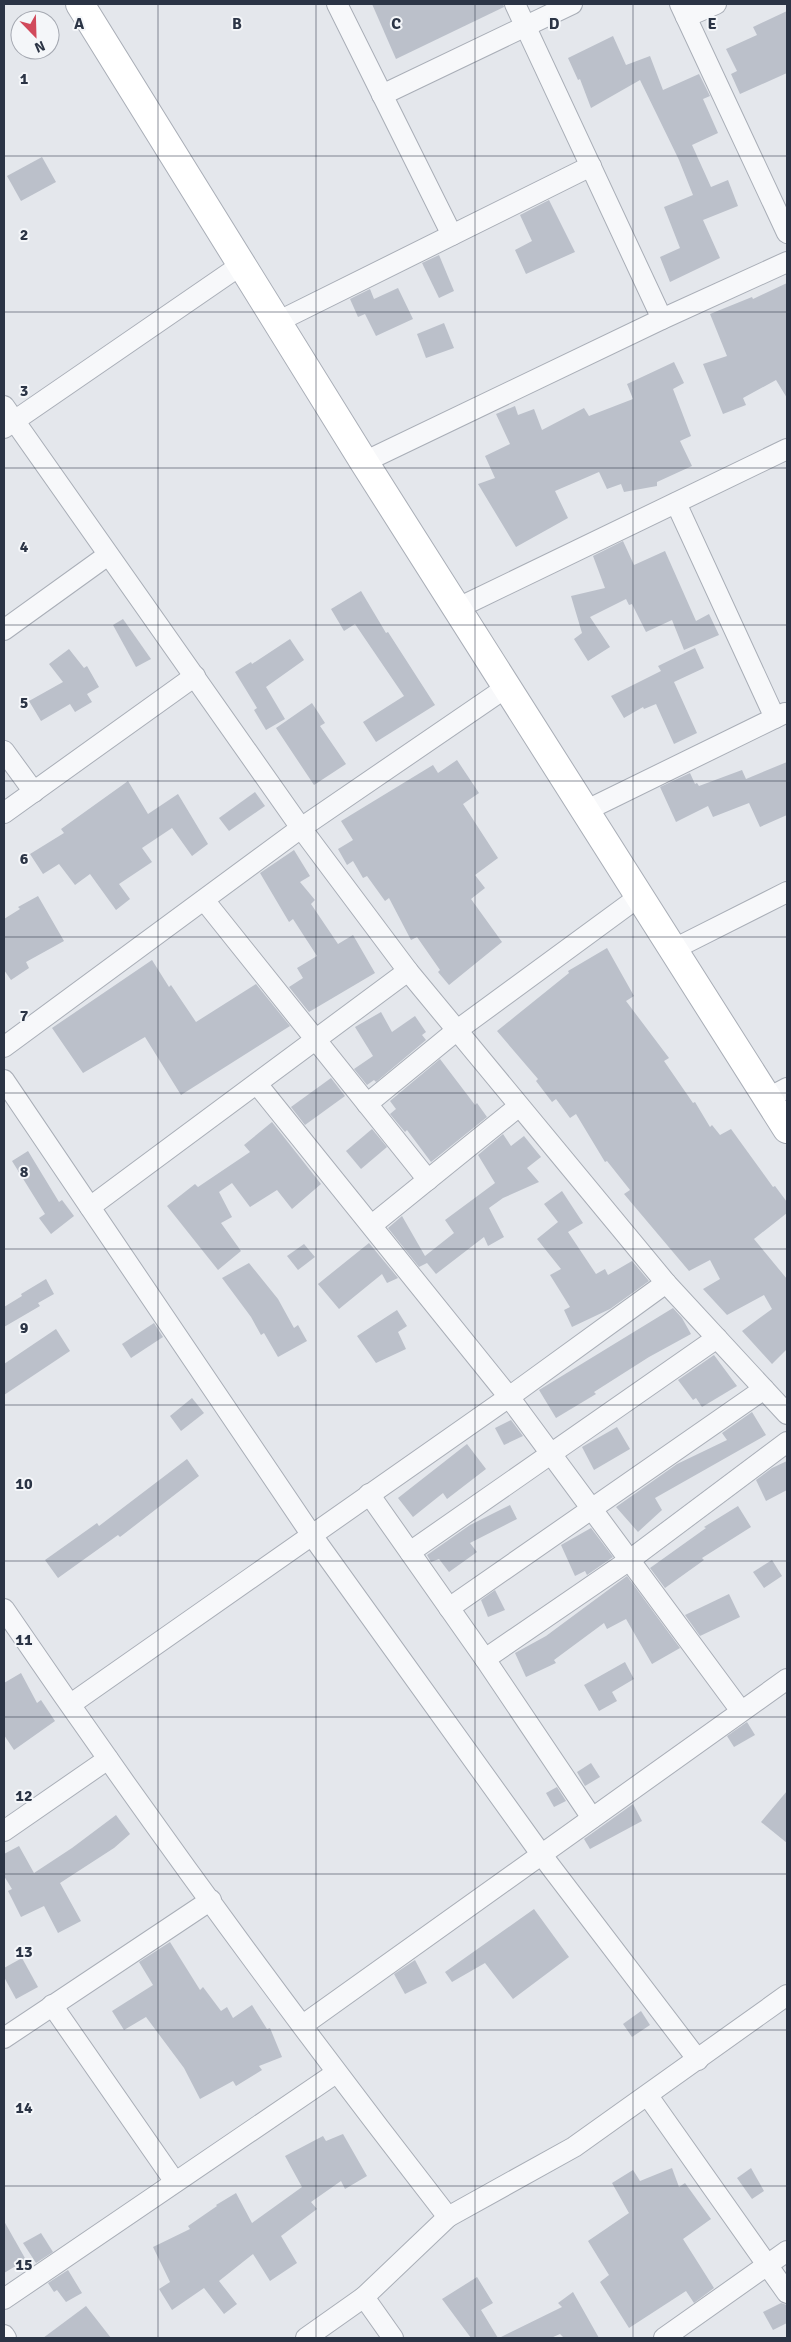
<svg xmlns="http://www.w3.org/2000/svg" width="791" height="2342" font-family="Signika,sans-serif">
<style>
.building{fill:#bbc0ca}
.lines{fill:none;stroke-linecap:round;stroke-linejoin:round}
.street-casing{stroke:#a9aeb7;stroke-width:22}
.secondary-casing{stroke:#a9aeb7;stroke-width:30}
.street{stroke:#f7f8fa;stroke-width:20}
.secondary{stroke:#fff;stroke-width:28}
.grid{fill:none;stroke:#2b3445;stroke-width:1;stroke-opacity:0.55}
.grid-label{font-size:16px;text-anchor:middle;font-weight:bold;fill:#2b3445;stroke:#f4f6f9;stroke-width:4;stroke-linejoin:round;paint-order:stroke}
</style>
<rect width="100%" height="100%" fill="#e4e7ec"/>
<!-- building -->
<g class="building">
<polygon points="372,4 503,4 504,7 396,59"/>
<polygon points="787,11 787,73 740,94 731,74 737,71 726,49 757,35 753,27"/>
<polygon points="613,36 626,65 650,56 663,90 699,74 710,96 703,99 718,133 692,145 711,187 728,180 738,206 703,220 720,258 670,282 660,257 680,248 664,207 693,195 679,160 640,80 591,108 580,79 578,80 568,58"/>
<polygon points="42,157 56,182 21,201 7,176"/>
<polygon points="549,200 575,252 526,274 515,250 532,241 520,215"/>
<polygon points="439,255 454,291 439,298 422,263"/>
<polygon points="787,283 787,398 776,380 743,398 746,405 723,414 703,364 727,356 710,314 752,297 753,299"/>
<polygon points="398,288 413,319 376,336 365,314 358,317 350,299 370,289 374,299"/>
<polygon points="444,323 454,348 426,358 417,334"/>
<polygon points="674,362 684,383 673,389 691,436 680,441 692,466 657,482 657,486 624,492 621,484 607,489 599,472 555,491 568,518 516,547 478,484 495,478 485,456 510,444 496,414 515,406 518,415 534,409 542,430 584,408 589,416 633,399 627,384"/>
<polygon points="623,541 634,565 665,551 696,621 709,614 719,635 684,650 672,620 646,632 632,604 629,605 626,599 590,617 610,647 588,661 574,639 582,633 571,596 605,588 593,556"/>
<polygon points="361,591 386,633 388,632 435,705 376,742 363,722 404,696 355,624 344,631 331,609"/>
<polygon points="123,619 151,659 136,667 113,625"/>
<polygon points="290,639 304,660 266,687 285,719 266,730 254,710 257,708 235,672 251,662 252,664"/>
<polygon points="695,648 704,668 674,682 697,733 674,744 656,704 644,709 643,707 624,718 611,696 661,671 658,666"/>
<polygon points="69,649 84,668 87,666 99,687 87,694 92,702 75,712 70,704 41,721 29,701 63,682 49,664"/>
<polygon points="312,703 325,723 320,726 346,764 314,785 276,728"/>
<polygon points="457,760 479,793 463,804 498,858 475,875 485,888 471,899 502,942 449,985 438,972 440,970 417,937 411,940 389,898 385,901 367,876 363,878 353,861 347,865 338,849 353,840 341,821 433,765 438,773"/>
<polygon points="787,762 787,815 760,827 749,803 713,817 708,806 676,822 660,787 690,773 695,784 697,783 699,786 742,770 746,779"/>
<polygon points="128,781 148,814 178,794 208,844 192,856 172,828 142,848 152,862 119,884 130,899 116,910 90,874 75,885 59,864 43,874 30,854 64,833 61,829"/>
<polygon points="255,792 265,806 229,831 219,818"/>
<polygon points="294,850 310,876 300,882 315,900 311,904 338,944 353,935 375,973 309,1012 289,987 303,978 297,968 317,956 293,919 289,922 260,873"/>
<polygon points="38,896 64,941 26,962 29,968 11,980 4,970 4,919 20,909 18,907"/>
<polygon points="607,948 634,996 626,1001 669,1058 664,1061 693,1103 695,1102 710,1127 712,1125 720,1135 731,1129 773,1187 775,1186 787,1202 787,1213 754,1239 787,1279 787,1349 772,1364 742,1331 772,1309 764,1295 727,1315 703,1289 720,1279 710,1260 689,1271 624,1194 630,1190 607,1161 605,1162 576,1114 570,1118 556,1099 552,1102 536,1081 538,1079 497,1031 569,973 568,971"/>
<polygon points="152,960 169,987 171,985 196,1022 256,984 290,1026 181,1095 145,1037 83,1073 52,1028"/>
<polygon points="381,1012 392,1032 415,1016 426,1032 422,1035 426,1040 376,1082 374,1080 367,1085 354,1069 373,1056 355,1027"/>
<polygon points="440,1059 475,1105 477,1103 487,1117 431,1162 407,1130 405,1132 390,1114 396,1109 390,1101"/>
<polygon points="331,1078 345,1096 305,1125 291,1107"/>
<polygon points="272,1122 321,1184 292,1209 277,1190 250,1207 232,1183 219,1192 232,1217 221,1223 241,1251 218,1270 167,1206 195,1184 198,1187 250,1152 244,1145"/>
<polygon points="372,1129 387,1147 361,1169 346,1151"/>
<polygon points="503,1134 511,1146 524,1136 541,1157 527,1168 539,1182 503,1198 489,1208 504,1237 488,1246 484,1237 436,1274 427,1263 419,1267 388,1228 402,1216 425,1256 454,1233 445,1220 495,1183 478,1155"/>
<polygon points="28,1151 59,1202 62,1200 74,1216 51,1234 39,1218 45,1214 12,1161"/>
<polygon points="562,1191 583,1223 568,1232 596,1274 605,1269 608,1275 632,1261 649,1281 610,1309 572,1327 564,1310 570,1307 550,1275 561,1269 537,1239 558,1222 544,1204"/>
<polygon points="369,1243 398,1278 387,1283 382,1274 339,1309 318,1284"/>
<polygon points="304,1244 315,1257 298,1270 287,1256"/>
<polygon points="249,1263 278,1299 294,1328 298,1325 307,1341 278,1357 264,1333 261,1335 251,1317 222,1278"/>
<polygon points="46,1279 54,1294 38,1303 40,1306 4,1327 4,1307 22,1296 21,1294"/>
<polygon points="673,1308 682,1318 691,1334 649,1357 594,1392 596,1394 556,1418 539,1390"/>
<polygon points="397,1310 407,1326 398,1332 406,1349 376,1363 357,1336"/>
<polygon points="154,1323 163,1337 131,1358 122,1344"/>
<polygon points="56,1329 70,1351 4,1395 4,1364"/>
<polygon points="714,1355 737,1386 702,1407 696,1398 693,1400 678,1380"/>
<polygon points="192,1398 204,1413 181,1431 170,1416"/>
<polygon points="752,1412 766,1435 655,1498 662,1510 638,1532 616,1507 677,1464 727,1440 722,1433"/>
<polygon points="511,1420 523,1436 504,1445 495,1428"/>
<polygon points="617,1427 630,1449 594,1470 582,1447"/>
<polygon points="467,1444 486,1469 447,1499 443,1493 413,1517 398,1498"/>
<polygon points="187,1459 199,1476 120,1537 118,1535 58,1578 45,1560 97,1523 99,1526"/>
<polygon points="787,1461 787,1490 766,1501 756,1480 772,1468"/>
<polygon points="510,1505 517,1519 470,1543 477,1552 449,1572 439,1559 431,1562 427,1555 470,1525"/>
<polygon points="738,1506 751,1527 702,1558 704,1560 665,1588 650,1568 706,1528 704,1527"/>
<polygon points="591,1528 613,1557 587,1575 585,1571 575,1576 561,1545"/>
<polygon points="772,1560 782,1576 764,1588 753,1572"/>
<polygon points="627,1576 680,1648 652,1664 626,1619 607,1629 604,1623 554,1660 556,1663 526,1677 515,1653 546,1636"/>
<polygon points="495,1590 505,1610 488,1617 481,1600"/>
<polygon points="729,1594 740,1617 700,1636 685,1615"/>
<polygon points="625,1662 634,1679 612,1692 617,1701 599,1711 584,1685"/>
<polygon points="21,1673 37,1703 41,1700 55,1721 14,1750 4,1735 4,1683"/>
<polygon points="747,1722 755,1735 734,1747 727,1736"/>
<polygon points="591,1763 600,1777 585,1786 577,1772"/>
<polygon points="557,1787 566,1801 554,1807 546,1793"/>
<polygon points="787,1791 787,1843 761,1822"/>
<polygon points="633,1804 642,1821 590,1849 584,1839"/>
<polygon points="116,1815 130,1834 114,1848 60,1883 81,1921 58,1933 44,1906 21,1917 8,1891 12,1889 4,1876 4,1854 19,1846 34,1873 72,1848"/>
<polygon points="534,1909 569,1957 513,1999 485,1963 452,1982 445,1972"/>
<polygon points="170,1942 200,1990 203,1987 221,2011 227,2007 233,2018 252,2005 267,2029 270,2028 282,2057 259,2066 262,2070 236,2086 233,2081 200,2099 184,2068 146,2017 124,2030 112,2011 153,1985 139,1962"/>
<polygon points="22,1958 38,1987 16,1999 4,1977 4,1968"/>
<polygon points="415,1960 427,1983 405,1994 394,1974"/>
<polygon points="641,2011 650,2025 632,2037 623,2024"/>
<polygon points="343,2134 367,2176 345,2189 341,2181 311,2202 317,2209 281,2236 297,2263 270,2281 253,2254 219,2281 237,2304 224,2314 204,2288 172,2310 159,2289 170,2282 153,2247 190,2229 188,2226 217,2206 216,2205 236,2193 252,2223 302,2187 285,2156 323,2136 326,2141"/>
<polygon points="672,2168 679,2187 685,2183 711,2219 683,2239 714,2288 694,2303 686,2291 629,2328 600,2282 609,2275 588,2241 629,2213 612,2183 633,2170 640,2181"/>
<polygon points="751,2168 764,2191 752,2199 737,2178"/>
<polygon points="4,2221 26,2260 4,2273"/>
<polygon points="41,2233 53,2252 36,2263 23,2243"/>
<polygon points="68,2270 82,2293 66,2302 57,2290 54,2292 48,2283"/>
<polygon points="477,2277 493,2303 481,2310 498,2338 471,2338 442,2299"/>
<polygon points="573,2292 599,2338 564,2338 560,2334 551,2338 499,2338 562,2307 558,2303"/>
<polygon points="781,2303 787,2305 787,2323 773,2330 763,2312"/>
<polygon points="86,2306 111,2338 43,2338"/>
</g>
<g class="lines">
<defs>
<g id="street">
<polyline points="337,4 452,235"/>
<polyline points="515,4 662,319"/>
<polyline points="680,4 787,233"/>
<polyline points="686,17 716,4"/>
<polyline points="382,95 572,4"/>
<polyline points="277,322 591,166"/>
<polyline points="4,406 301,828 408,971 666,1283 787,1414"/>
<polyline points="4,428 241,265"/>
<polyline points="364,462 662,319 787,262"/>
<polyline points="676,503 775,718"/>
<polyline points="458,608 787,449"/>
<polyline points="4,630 108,555"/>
<polyline points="4,751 34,792"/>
<polyline points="585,811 785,713"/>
<polyline points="4,813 195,676"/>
<polyline points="204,900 428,1180"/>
<polyline points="674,949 787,892"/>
<polyline points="4,1047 301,828 507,687"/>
<polyline points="4,1080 311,1534 541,1854 698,2060"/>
<polyline points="257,1084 509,1397 741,1711"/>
<polyline points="768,1098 787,1088"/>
<polyline points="367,1104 456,1031 640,896"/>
<polyline points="90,1207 408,971"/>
<polyline points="372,1225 518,1107"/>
<polyline points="369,1494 485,1659 592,1818"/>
<polyline points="410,1552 717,1338"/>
<polyline points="449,1608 764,1389"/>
<path d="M4 1609C145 1816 294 2019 448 2217"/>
<polyline points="485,1659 631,1559 787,1442"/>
<polyline points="71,1704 509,1397 666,1283"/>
<polyline points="4,1831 108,1759"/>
<polyline points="52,2005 175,2182"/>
<polyline points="303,2025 787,1679"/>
<polyline points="4,2038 211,1900"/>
<polyline points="648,2096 787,2293"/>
<polyline points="364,2297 393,2338"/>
<polyline points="4,2299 336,2073"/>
<polyline points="4,2335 6,2338"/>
<polyline points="306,2338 364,2297 448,2217 574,2147 787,1995"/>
<polyline points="664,2338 787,2251"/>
</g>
<polyline id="secondary" points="80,4 364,462 787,1129"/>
</defs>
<!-- street casing -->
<use href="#street" class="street-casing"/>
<!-- secondary casing -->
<use href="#secondary" class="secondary-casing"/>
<!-- street -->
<use href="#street" class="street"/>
<!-- secondary -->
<use href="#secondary" class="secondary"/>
</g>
<!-- grid -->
<path class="grid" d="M158 4V2338M316 4V2338M475 4V2338M633 4V2338M4 156H787M4 312H787M4 468H787M4 625H787M4 781H787M4 937H787M4 1093H787M4 1249H787M4 1405H787M4 1561H787M4 1717H787M4 1874H787M4 2030H787M4 2186H787"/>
<g class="grid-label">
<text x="79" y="29">A</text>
<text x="237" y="29">B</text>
<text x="396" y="29">C</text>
<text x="554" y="29">D</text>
<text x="712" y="29">E</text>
<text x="24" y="84">1</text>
<text x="24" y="240">2</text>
<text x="24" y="396">3</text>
<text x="24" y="552">4</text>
<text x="24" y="708">5</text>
<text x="24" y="864">6</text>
<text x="24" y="1021">7</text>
<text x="24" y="1177">8</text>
<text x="24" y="1333">9</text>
<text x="24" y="1489">10</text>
<text x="24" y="1645">11</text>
<text x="24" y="1801">12</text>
<text x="24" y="1957">13</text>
<text x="24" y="2113">14</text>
<text x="24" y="2270">15</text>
</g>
<!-- border -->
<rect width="791" height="2342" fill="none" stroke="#2b3445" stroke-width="10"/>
<!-- north arrow -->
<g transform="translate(35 35) rotate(157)"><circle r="24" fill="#f4f6f9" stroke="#a4a8b1"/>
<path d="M0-4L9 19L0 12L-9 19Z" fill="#d1495b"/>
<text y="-8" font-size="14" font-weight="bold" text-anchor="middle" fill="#2b3445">N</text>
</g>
</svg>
